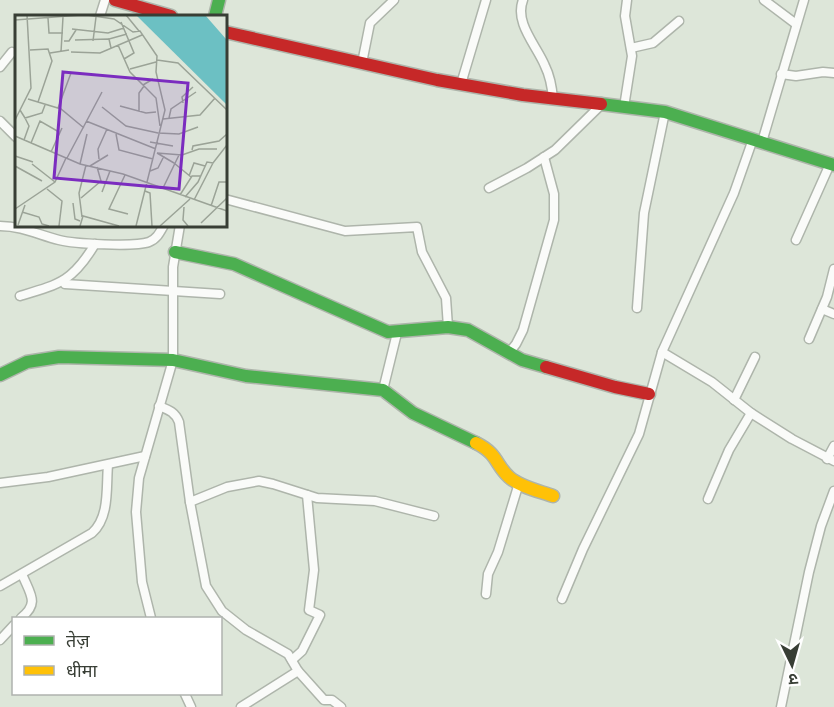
<svg xmlns="http://www.w3.org/2000/svg" width="834" height="707" font-family="Jost,'Noto Sans Devanagari',sans-serif">
<style>
.lines{fill:none;stroke-linecap:round;stroke-linejoin:round}
.street-casing{stroke:#aeb5ab;stroke-width:11}
.fast-casing{stroke:#aeb5ab;stroke-width:15}
.slow-casing{stroke:#aeb5ab;stroke-width:15}
.jam-casing{stroke:#aeb5ab;stroke-width:15}
.street{stroke:#fafbf9;stroke-width:8}
.fast{stroke:#4caf50;stroke-width:12}
.slow{stroke:#ffc107;stroke-width:12}
.jam{stroke:#c62828;stroke-width:12}
.inset-road{fill:none;stroke:#9ba397;stroke-width:1.5}
.view{fill:#7b2cbf;fill-opacity:0.15;stroke:#7b2cbf;stroke-width:3}
.inset-edge{fill:none;stroke:#383e35;stroke-width:3}
</style>
<rect width="100%" height="100%" fill="#dde6d9"/>
<g class="lines">
<defs>
<g id="street">
<path d="M523 0C514 23 537 46 545 66 550 76 552 87 553 99"/>
<polyline points="764,0 796,24"/>
<polyline points="100,16 105,0"/>
<polyline points="631,48 653,43 679,21"/>
<polyline points="362,63 370,23 394,0"/>
<polyline points="0,67 12,52"/>
<polyline points="781,74 796,76 823,72 834,73"/>
<polyline points="461,84 486,0"/>
<polyline points="624,107 632,56 625,16 627,0"/>
<polyline points="0,121 16,137"/>
<polyline points="762,142 804,0"/>
<polyline points="489,188 527,168 555,150 602,104"/>
<polyline points="225,199 345,231 417,227 422,252 446,298 448,327"/>
<path d="M0 226C22 226 39 235 59 240 74 244 135 247 149 242 157 239 160 232 164 225"/>
<polyline points="796,240 830,164"/>
<polyline points="65,284 220,294"/>
<path d="M20 296C60 284 73 281 95 244"/>
<polyline points="637,308 644,213 665,112"/>
<polyline points="822,309 834,314"/>
<polyline points="809,339 827,297 834,269"/>
<polyline points="662,352 712,382 751,413 792,439 834,461"/>
<polyline points="508,354 516,344 523,330 554,220 554,194 544,157"/>
<polyline points="383,390 397,333"/>
<polyline points="734,400 755,357"/>
<path d="M159 406C169 410 175 412 179 422L190 502 206 586 222 611 246 630 288 654 298 671 241 707"/>
<polyline points="827,459 834,446"/>
<polyline points="0,483 48,477 145,456"/>
<polyline points="708,499 729,450 751,413"/>
<polyline points="190,502 227,487 259,481 273,484 317,498 375,501 434,516"/>
<path d="M0 586 92 533C110 517 106 487 108 465"/>
<polyline points="486,594 488,574 498,552 519,483"/>
<polyline points="562,599 583,549 639,434 662,352 734,193 753,139"/>
<path d="M21 618C40 603 30 594 22 574"/>
<polyline points="151,618 142,582 136,512 139,478 173,360 173,267 180,225"/>
<polyline points="0,640 14,625"/>
<polyline points="292,660 302,651 320,615 309,610 314,570 307,495"/>
<polyline points="298,671 324,700 332,700 341,707"/>
<polyline points="185,694 191,707"/>
<polyline points="781,707 809,572 821,526 834,491"/>
</g>
<g id="fast">
<polyline points="215,16 219,0"/>
<polyline points="601,104 665,112 834,165"/>
<polyline points="175,252 234,264 388,332 448,327 468,330 522,360 546,367"/>
<polyline points="0,375 27,362 59,357 173,360 246,376 383,390 413,413 476,443"/>
</g>
<path id="slow" d="M476 443C498 454 495 464 509 477 520 487 539 491 553 496"/>
<g id="jam">
<polyline points="115,0 171,16"/>
<polyline points="225,32 437,80 523,95 601,104"/>
<polyline points="546,367 615,387 649,394"/>
</g>
</defs>
<!-- street casing -->
<use href="#street" class="street-casing"/>
<!-- fast casing -->
<use href="#fast" class="fast-casing"/>
<!-- slow casing -->
<use href="#slow" class="slow-casing"/>
<!-- jam casing -->
<use href="#jam" class="jam-casing"/>
<!-- street -->
<use href="#street" class="street"/>
<!-- fast -->
<use href="#fast" class="fast"/>
<!-- slow -->
<use href="#slow" class="slow"/>
<!-- jam -->
<use href="#jam" class="jam"/>
</g>
<!-- overview -->
<g transform="translate(15 15)">
<rect width="212" height="212" fill="#dde6d9"/>
<path d="M121 0H190L211 24V89Z" fill="#6cc0c3"/>
<path class="inset-road" d="M72 0 99 4 118 17 125 16 142 41 141 57 150 95 121 211M111 0 124 16M33 3 34 18H48M0 5 66 0M106 7 119 38 109 44M57 14 93 18 109 13M60 25 94 24M49 26H54L61 15M78 26 81 2M103 30 115 57 128 70M96 33 94 24 112 19M15 35 33 34 37 46 23 87M46 37 48 2M56 37 85 38 127 20M35 38 54 35M142 45 163 48 212 95M115 54 141 47M138 64 128 70 141 83 145 111M13 84 46 94 69 113M168 88 167 82 178 72M105 91 131 98 141 97M87 92 111 111 143 118 164 119 183 112M43 93 56 58M5 95 10 103 27 98 30 90M124 96V78L129 71M154 103 156 94 181 77M148 104 185 100 200 83M0 105 16 73 12 0M71 106 141 134M101 119 104 135 138 144M0 121 65 149 108 159 212 196M9 125 14 111 10 103M135 127 158 131M16 128 25 106 44 117M177 135 178 131 204 126 212 119M36 137 47 113M142 138 167 140 184 134H202M142 138 159 148M0 141 18 147M52 143 87 77M84 144 83 134 92 114M159 148 176 162M17 149 40 167M65 149 72 119M0 151 27 166M75 151 93 140M135 156 143 153 149 141M110 160 94 194 113 199M174 161 179 148 190 151M148 173 164 140M32 174 47 186 44 211M130 176 135 178 137 211M87 177 95 156M165 180 177 161H186M170 182 183 167 192 147 198 148 212 130M66 183 86 166 82 152M179 185 198 148M58 188 60 204 65 206M196 191 204 167H212M169 192 168 205 173 211M0 194 40 167 51 143M7 197 24 202 27 209 34 211M67 202 64 178 71 150M186 208 212 183M3 210 10 190M65 211 68 201 104 211M145 211 175 184"/>
<path class="view" d="M48 57 173 68 164 174 39 163Z"/>
<rect width="212" height="212" class="inset-edge"/>
</g>
<!-- legend -->
<rect x="12" y="617" width="210" height="78" fill="#ffffff" stroke="#afb2ae" stroke-width="1.5"/>
<rect x="24" y="636" width="30" height="9" fill="#4caf50" stroke="#afb2ae" stroke-width="1.5"/>
<text x="66" y="647" font-size="18" fill="#383e35">तेज़</text>
<rect x="24" y="666" width="30" height="9" fill="#ffc107" stroke="#afb2ae" stroke-width="1.5"/>
<text x="66" y="677" font-size="18" fill="#383e35">धीमा</text>
<!-- north arrow -->
<g transform="translate(792 665) rotate(175)" stroke="#ffffff" stroke-width="4.5" paint-order="stroke">
<path d="M0-4.5L10 22L0 15L-10 22Z" fill="#383e35"/>
<text y="-9" font-size="16" font-weight="bold" text-anchor="middle" fill="#383e35">उ</text>
</g>
</svg>
